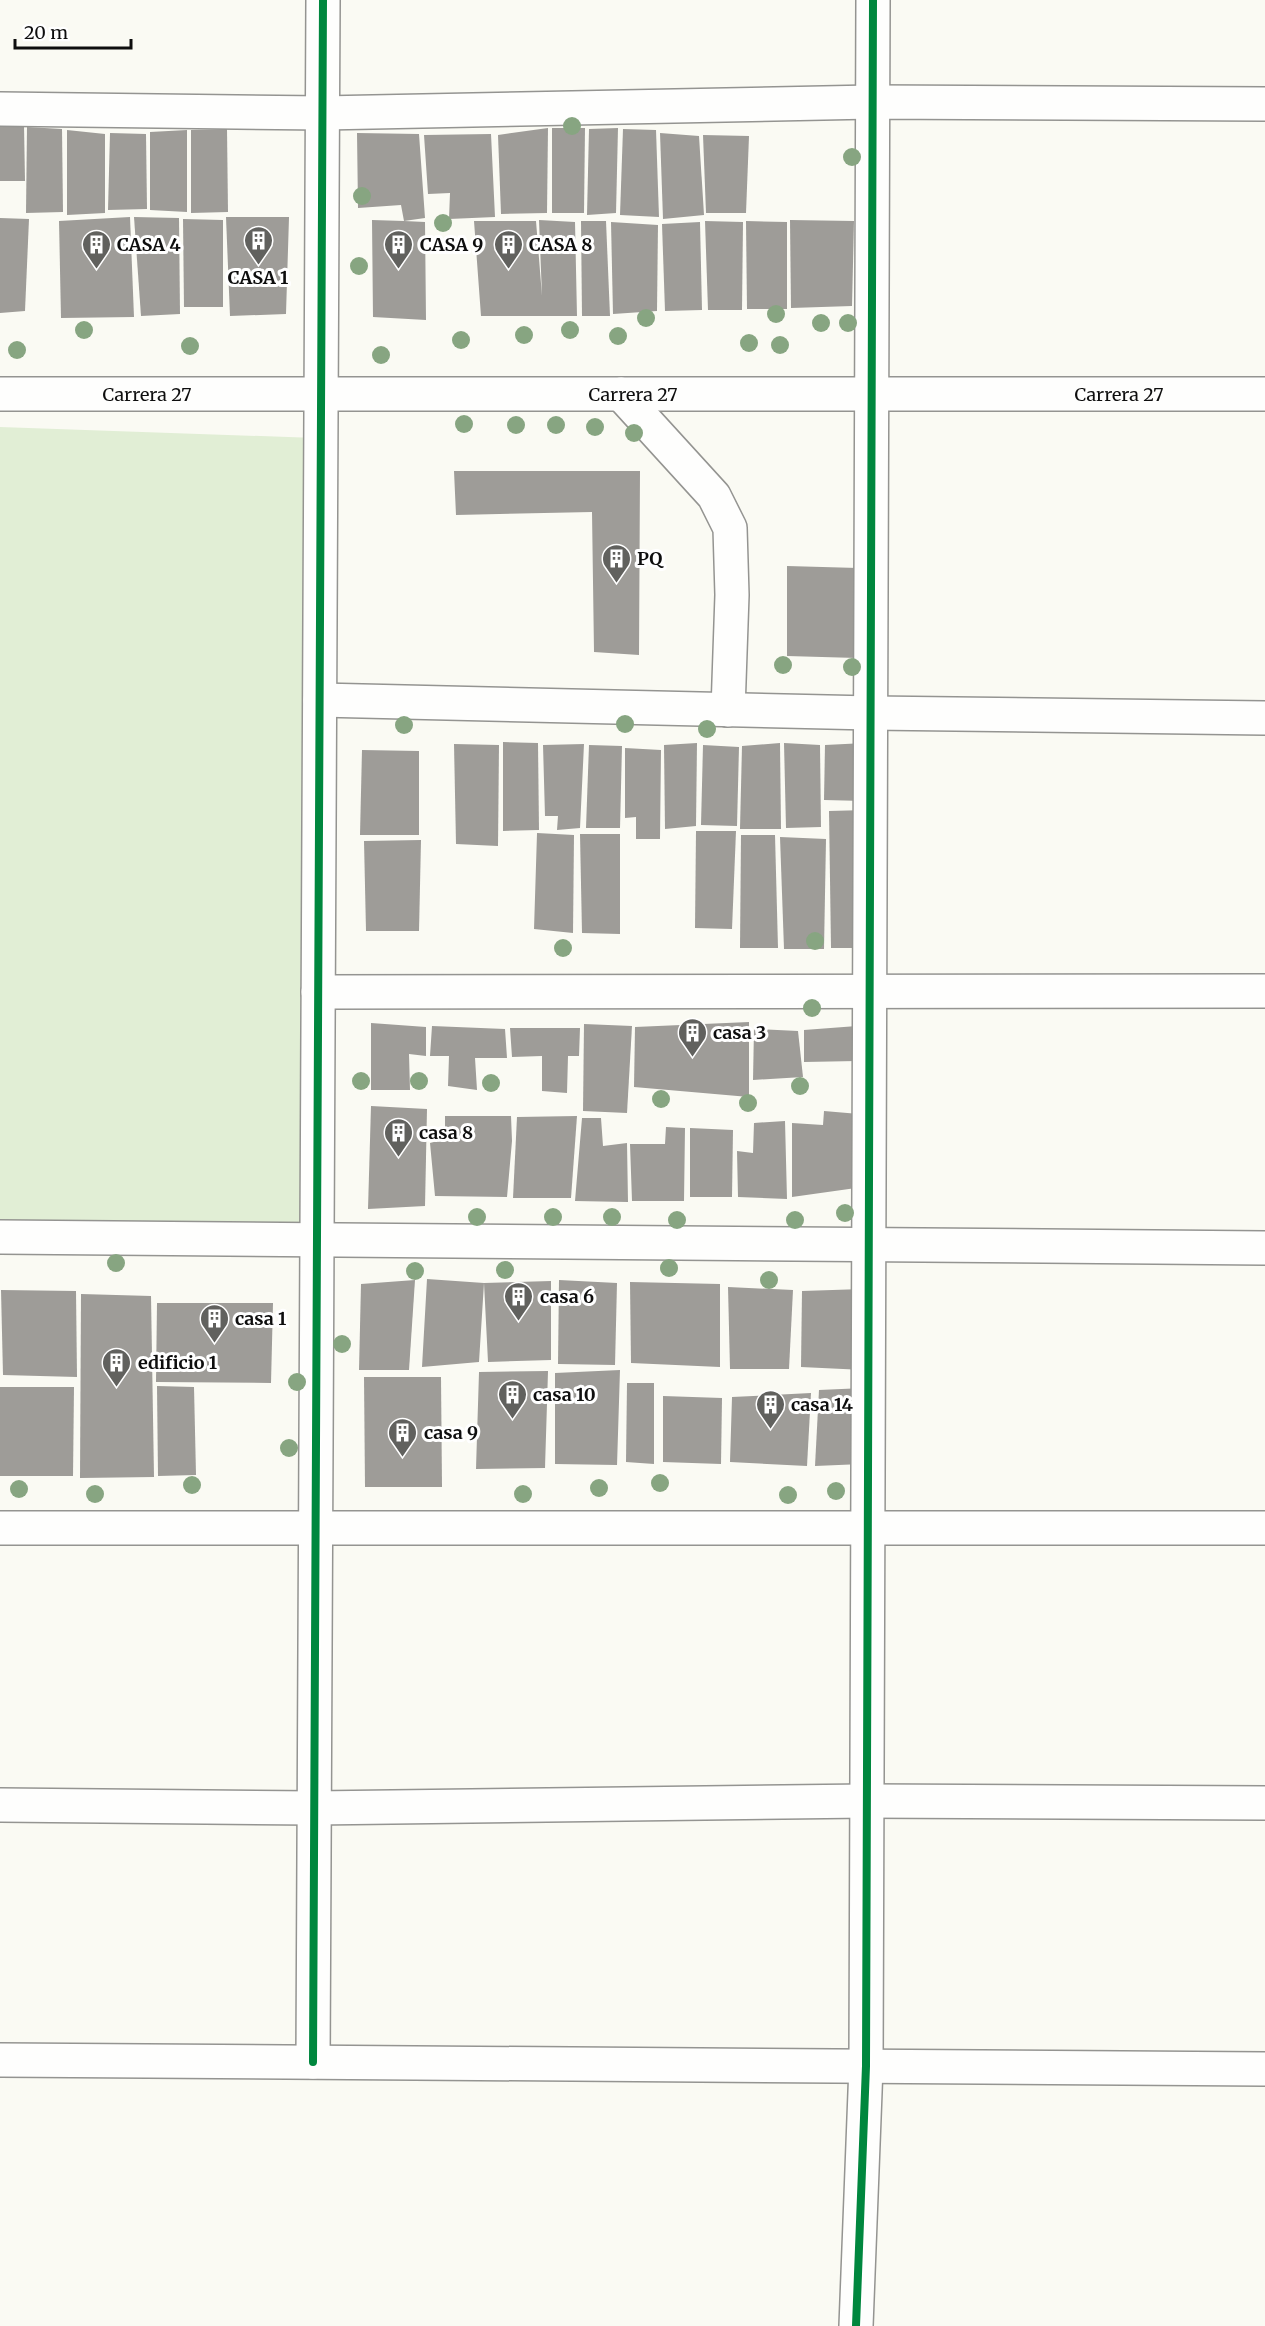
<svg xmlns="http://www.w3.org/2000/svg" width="1265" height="2326" font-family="Merriweather,serif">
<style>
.green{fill:#e1eed5}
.building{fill:#9e9c98}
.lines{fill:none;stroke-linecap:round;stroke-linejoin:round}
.minor-casing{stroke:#949491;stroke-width:36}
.minor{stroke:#fefefd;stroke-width:33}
.cycleway-casing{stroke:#fff;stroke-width:11}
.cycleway{stroke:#00873e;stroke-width:8}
.tree{fill:#87a581}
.labels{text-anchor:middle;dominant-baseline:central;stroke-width:6;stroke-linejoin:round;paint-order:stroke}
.poi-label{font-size:18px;font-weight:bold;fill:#0e0e0e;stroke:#fff;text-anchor:start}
.street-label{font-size:18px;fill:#0e0e0e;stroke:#fff}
</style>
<rect width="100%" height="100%" fill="#fafaf3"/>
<!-- green -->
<polygon class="green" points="0,427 316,438 305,1229 0,1223"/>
<!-- building -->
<g class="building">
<polygon points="0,125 24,125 25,181 0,181"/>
<polygon points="27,127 62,129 63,212 26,213"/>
<polygon points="548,128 547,213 501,214 498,135"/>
<polygon points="552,128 585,128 584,213 552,213"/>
<polygon points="618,128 616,213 587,215 589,129"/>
<polygon points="227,129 228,212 191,213 191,130"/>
<polygon points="623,129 656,130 659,217 620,215"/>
<polygon points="67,130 105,134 105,213 67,215"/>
<polygon points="187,130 187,212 150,210 150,132"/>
<polygon points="110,133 146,134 147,209 108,210"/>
<polygon points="357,133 419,134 425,218 404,221 425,222 426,320 373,317 372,220 404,221 401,205 358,208"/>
<polygon points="660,133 699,136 704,215 663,219"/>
<polygon points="491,134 495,217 449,219 450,193 428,194 424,135"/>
<polygon points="703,135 749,136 746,213 706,213"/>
<polygon points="130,217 134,317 61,318 59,221"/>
<polygon points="134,217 179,218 180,314 141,316"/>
<polygon points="226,217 289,217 286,314 230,316"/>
<polygon points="0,218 29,219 25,311 0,313"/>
<polygon points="183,219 223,220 223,307 184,307"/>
<polygon points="539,220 575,222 577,316 481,316 474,221 536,221 542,296"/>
<polygon points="790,220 854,221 852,306 791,308"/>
<polygon points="581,221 606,221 610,316 582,316"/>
<polygon points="705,221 743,222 742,310 708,310"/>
<polygon points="746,221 787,222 787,309 747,309"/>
<polygon points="611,222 658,225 657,311 613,314"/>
<polygon points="700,222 702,310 665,311 662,224"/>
<polygon points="454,471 640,471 639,655 594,652 592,512 456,515"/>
<polygon points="787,566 858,568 857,658 787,656"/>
<polygon points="503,742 538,743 539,830 503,831"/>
<polygon points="697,743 696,826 665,829 664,745"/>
<polygon points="780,743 781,829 740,829 742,746"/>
<polygon points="784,743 820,745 821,827 786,828"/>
<polygon points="865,743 864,801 824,800 825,745"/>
<polygon points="454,744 499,745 498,846 456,844"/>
<polygon points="584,744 580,828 557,830 558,816 545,816 543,745"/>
<polygon points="589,745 622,746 620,828 586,828"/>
<polygon points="703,745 739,747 737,826 701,825"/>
<polygon points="625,748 661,750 660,839 636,839 636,817 625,818"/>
<polygon points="362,750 419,751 419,835 360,835"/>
<polygon points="866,810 864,948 831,948 829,811"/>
<polygon points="696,831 736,831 732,929 695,928"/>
<polygon points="537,833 574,835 573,933 534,929"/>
<polygon points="580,834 620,834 620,934 582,933"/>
<polygon points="741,835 775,835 778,948 740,948"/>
<polygon points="780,837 826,839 824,949 784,949"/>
<polygon points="421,840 419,931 366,931 364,841"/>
<polygon points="749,1022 749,1097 634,1087 635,1027"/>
<polygon points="371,1023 426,1027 426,1056 409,1054 410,1090 371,1090"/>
<polygon points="584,1024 632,1026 627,1113 583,1111"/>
<polygon points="432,1026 505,1029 507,1058 475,1058 477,1090 448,1086 449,1056 430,1056"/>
<polygon points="857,1026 857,1061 804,1062 804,1030"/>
<polygon points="510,1028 580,1028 579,1056 568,1056 567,1093 542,1091 542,1056 512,1057"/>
<polygon points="754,1029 798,1031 803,1077 753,1080"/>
<polygon points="371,1106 427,1109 425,1206 368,1209"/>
<polygon points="824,1111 859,1114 856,1188 792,1197 792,1123 823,1125"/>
<polygon points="445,1116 511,1116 512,1141 507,1197 435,1196 430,1143 445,1139"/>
<polygon points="577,1116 571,1198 513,1198 517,1117"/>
<polygon points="582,1118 601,1118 603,1146 627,1143 628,1202 575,1201"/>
<polygon points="785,1121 787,1199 738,1197 737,1151 753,1153 754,1123"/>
<polygon points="666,1127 685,1128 684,1201 632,1201 630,1144 665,1144"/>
<polygon points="690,1128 733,1130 732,1197 690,1197"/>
<polygon points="427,1279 484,1283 551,1281 551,1360 488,1362 484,1283 479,1362 422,1367"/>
<polygon points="415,1280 409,1370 359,1370 361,1284"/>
<polygon points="559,1280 617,1283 615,1365 558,1364"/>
<polygon points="630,1282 720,1284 720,1367 631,1363"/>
<polygon points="728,1287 793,1290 789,1369 730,1369"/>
<polygon points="863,1289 864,1370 801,1367 802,1291"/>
<polygon points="1,1290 76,1291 77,1377 3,1375"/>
<polygon points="81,1294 151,1296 154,1477 80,1478"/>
<polygon points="157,1303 273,1303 271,1383 156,1382"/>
<polygon points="620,1370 617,1465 555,1464 555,1373"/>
<polygon points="548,1371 545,1468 476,1469 479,1372"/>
<polygon points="364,1377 441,1377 442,1487 365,1487"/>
<polygon points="627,1383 654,1383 654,1464 626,1462"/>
<polygon points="157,1386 194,1387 196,1475 158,1476"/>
<polygon points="0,1387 74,1387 73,1476 0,1476"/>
<polygon points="864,1388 862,1464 815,1466 819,1390"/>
<polygon points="811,1393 807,1466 730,1462 732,1397"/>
<polygon points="663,1396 722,1398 721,1464 663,1462"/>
</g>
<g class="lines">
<defs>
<g id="minor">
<polyline points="0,109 323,113 872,102 1265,104"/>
<path id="s1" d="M0 394H1265"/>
<polyline points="621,394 714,496 730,528 732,595 728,710"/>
<polyline points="320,700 871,713 1265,718"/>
<polyline points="318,992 1265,991"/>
<polyline points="0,1237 1265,1248"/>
<polyline points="0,1528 1265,1528"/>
<polyline points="0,1805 314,1808 867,1801 1265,1803"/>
<polyline points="0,2060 1265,2069"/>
<polyline points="313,2062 323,0"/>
<polyline points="856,2326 866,2066 873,0"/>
</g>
</defs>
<!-- minor casing -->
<use href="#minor" class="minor-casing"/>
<!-- minor -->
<use href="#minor" class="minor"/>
<defs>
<g id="cycleway">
<polyline points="313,2062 323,0"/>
<polyline points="856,2326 866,2066 873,0"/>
</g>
</defs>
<!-- cycleway casing -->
<use href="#cycleway" class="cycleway-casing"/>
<!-- cycleway -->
<use href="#cycleway" class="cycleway"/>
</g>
<!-- trees -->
<g class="tree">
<circle cx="572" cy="126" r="9"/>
<circle cx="852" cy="157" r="9"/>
<circle cx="362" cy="196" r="9"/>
<circle cx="443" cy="223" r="9"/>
<circle cx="359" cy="266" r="9"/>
<circle cx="776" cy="314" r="9"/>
<circle cx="646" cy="318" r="9"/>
<circle cx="821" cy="323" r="9"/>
<circle cx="848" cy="323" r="9"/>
<circle cx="84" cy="330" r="9"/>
<circle cx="570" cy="330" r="9"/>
<circle cx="524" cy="335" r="9"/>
<circle cx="618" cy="336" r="9"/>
<circle cx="461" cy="340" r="9"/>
<circle cx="749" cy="343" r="9"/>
<circle cx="780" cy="345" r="9"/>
<circle cx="190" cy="346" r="9"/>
<circle cx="17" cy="350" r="9"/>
<circle cx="381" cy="355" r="9"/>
<circle cx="464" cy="424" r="9"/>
<circle cx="516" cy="425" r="9"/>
<circle cx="556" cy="425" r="9"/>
<circle cx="595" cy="427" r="9"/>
<circle cx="634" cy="433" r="9"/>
<circle cx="783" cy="665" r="9"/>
<circle cx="852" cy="667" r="9"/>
<circle cx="625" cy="724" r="9"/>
<circle cx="404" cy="725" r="9"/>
<circle cx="707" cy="729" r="9"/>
<circle cx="815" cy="941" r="9"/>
<circle cx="563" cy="948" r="9"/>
<circle cx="812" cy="1008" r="9"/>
<circle cx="361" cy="1081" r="9"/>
<circle cx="419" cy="1081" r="9"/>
<circle cx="491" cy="1083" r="9"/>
<circle cx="800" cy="1086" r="9"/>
<circle cx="661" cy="1099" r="9"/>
<circle cx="748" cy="1103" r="9"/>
<circle cx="845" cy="1213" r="9"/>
<circle cx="477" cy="1217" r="9"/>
<circle cx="553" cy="1217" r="9"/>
<circle cx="612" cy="1217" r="9"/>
<circle cx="677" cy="1220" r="9"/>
<circle cx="795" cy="1220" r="9"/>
<circle cx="116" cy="1263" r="9"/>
<circle cx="669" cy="1268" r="9"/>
<circle cx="505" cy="1270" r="9"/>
<circle cx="415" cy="1271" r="9"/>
<circle cx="769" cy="1280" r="9"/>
<circle cx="342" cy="1344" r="9"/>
<circle cx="297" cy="1382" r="9"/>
<circle cx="289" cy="1448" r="9"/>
<circle cx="660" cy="1483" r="9"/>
<circle cx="192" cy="1485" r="9"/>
<circle cx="599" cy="1488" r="9"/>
<circle cx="19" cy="1489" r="9"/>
<circle cx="836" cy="1491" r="9"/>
<circle cx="95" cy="1494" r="9"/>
<circle cx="523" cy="1494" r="9"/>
<circle cx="788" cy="1495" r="9"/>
</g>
<!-- icons -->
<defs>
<symbol id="building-pin" viewBox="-11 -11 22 30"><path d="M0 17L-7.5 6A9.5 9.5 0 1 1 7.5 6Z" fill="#61615e" stroke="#fff"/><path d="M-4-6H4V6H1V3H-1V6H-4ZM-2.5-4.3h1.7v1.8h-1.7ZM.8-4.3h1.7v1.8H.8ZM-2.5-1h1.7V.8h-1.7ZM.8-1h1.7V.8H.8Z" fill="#fff"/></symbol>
</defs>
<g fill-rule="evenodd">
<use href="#building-pin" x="242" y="224" width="33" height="45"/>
<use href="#building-pin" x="80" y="228" width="33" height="45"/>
<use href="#building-pin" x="382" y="228" width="33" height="45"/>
<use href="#building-pin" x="492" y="228" width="33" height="45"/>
<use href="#building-pin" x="600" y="542" width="33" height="45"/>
<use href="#building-pin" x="676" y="1016" width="33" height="45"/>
<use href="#building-pin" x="382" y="1116" width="33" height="45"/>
<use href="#building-pin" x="502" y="1280" width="33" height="45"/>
<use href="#building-pin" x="198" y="1302" width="33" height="45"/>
<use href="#building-pin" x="100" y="1346" width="33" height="45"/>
<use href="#building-pin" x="496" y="1378" width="33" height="45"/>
<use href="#building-pin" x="754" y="1388" width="33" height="45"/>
<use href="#building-pin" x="386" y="1416" width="33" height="45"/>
</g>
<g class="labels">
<!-- poi labels -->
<g class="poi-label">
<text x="117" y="244">CASA 4</text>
<text x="420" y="244">CASA 9</text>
<text x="529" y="244">CASA 8</text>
<text x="258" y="277" text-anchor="middle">CASA 1</text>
<text x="637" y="558">PQ</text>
<text x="713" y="1032">casa 3</text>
<text x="419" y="1132">casa 8</text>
<text x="540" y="1296">casa 6</text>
<text x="235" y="1318">casa 1</text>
<text x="138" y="1362">edificio 1</text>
<text x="533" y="1394">casa 10</text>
<text x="791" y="1404">casa 14</text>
<text x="424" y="1432">casa 9</text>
</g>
<!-- street labels -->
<g class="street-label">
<text stroke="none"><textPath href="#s1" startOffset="147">Carrera 27</textPath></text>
<text stroke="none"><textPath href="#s1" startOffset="633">Carrera 27</textPath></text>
<text stroke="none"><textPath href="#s1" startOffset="1119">Carrera 27</textPath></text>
</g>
</g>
<!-- scale -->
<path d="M15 39v9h116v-9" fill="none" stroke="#0e0e0e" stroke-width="3"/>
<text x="24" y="39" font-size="18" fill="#0e0e0e" stroke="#ffffff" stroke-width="4.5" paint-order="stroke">20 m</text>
</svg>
